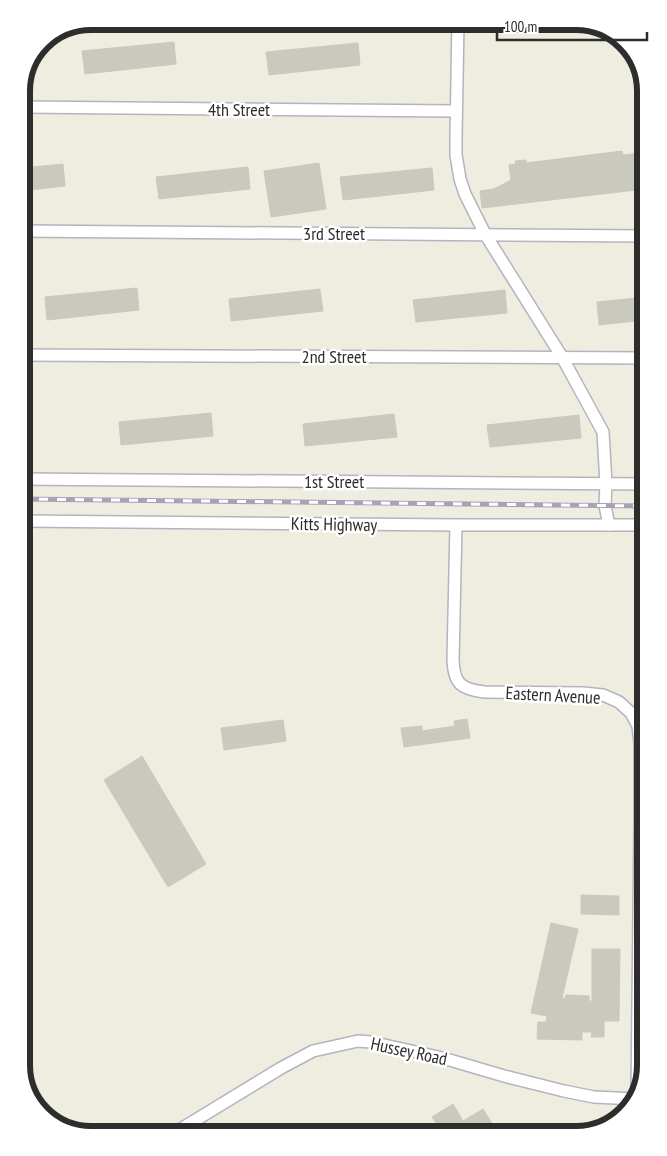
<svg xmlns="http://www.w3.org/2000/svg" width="667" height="1156" font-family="'PT Sans Narrow',sans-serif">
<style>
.building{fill:#cac9bf;stroke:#cacab9}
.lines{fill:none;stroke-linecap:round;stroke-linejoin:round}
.minor-casing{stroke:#b5b3c0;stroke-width:14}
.minor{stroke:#fff;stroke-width:11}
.rail-casing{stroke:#a6a2b7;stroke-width:5}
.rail{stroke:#fff;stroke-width:3;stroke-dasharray:9;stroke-linecap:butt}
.labels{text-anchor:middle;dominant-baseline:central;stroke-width:5;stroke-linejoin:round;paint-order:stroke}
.street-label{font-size:18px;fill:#2d2d2d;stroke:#fff}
.rim{fill:none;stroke:#2d2d2d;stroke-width:6}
</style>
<rect width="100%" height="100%" fill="#eeeddf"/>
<!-- building -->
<g class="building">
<polygon points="174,42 176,64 85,74 82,51"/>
<polygon points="358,43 360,65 269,75 266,52"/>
<polygon points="622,151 623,155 640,153 642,163 646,163 645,189 482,208 480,191 494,189 511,180 509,165 516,164 515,161 526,160 526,163"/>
<polygon points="319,163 326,209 271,217 264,171"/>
<polygon points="63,164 65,186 21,191 21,168"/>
<polygon points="248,167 250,189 159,199 156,177"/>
<polygon points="432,168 434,190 343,200 340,177"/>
<polygon points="137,288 139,310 47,320 45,297"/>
<polygon points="320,289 323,311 231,321 229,299"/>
<polygon points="505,290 507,313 416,322 413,300"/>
<polygon points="646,297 646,320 599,325 597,302"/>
<polygon points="21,412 26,412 29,434 21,435"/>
<polygon points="211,413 213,436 121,445 119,422"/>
<polygon points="394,414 397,437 305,446 303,424"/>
<polygon points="579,415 581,438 490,447 487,425"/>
<polygon points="467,719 470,738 404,747 401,728 422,726 422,731 455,726 454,721"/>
<polygon points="283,720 286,741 224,750 221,728"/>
<polygon points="142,756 206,864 168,887 104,780"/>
<polygon points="581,895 619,896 619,915 581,914"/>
<polygon points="551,923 578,929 562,998 565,999 566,995 589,996 589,1001 592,1001 592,949 620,949 619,1021 604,1021 604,1037 591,1037 592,1032 582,1032 582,1040 537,1039 538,1022 546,1022 547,1016 531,1013"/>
<polygon points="453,1104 463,1121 483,1109 499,1135 443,1135 432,1117"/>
</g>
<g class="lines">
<defs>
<g id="minor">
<polyline points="458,21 456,138 456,155 460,179 465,194 485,234 562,357 603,432 606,484 605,506 609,525"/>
<polyline points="21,107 456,111"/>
<polyline points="21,231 646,236"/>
<polyline points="21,355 646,358"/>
<polyline points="21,479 646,484"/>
<polyline points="21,521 456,525 646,525"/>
<path d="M456 525 453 660C454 684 461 689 484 692L583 693 603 695 619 702 631 713 638 726 640 743V824L637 1094"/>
<polyline points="171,1135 281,1068 313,1051 358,1041 371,1042 443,1058 504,1076 564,1091 594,1097 636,1099"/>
</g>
</defs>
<!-- minor casing -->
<use href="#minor" class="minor-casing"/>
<!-- minor -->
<use href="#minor" class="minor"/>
<defs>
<polyline id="rail" points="21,499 646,506"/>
</defs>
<!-- rail casing -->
<use href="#rail" class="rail-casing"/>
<!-- rail -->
<use href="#rail" class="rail"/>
</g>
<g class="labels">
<!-- street labels -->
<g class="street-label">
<text x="239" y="109">4th Street</text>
<text x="334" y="233">3rd Street</text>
<text x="334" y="356">2nd Street</text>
<text x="334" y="481">1st Street</text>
<text transform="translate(334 524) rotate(1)">Kitts Highway</text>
<text transform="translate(553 695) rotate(3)">Eastern Avenue</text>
<text transform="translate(409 1051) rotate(12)">Hussey Road</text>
</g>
</g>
<!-- crop -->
<path d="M0 0H667V1156H0ZM91 30H576A61 61 0 0 1 637 91V1065A61 61 0 0 1 576 1126H91A61 61 0 0 1 30 1065V91A61 61 0 0 1 91 30Z" fill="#fff" fill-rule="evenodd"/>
<path class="rim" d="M91 30H576A61 61 0 0 1 637 91V1065A61 61 0 0 1 576 1126H91A61 61 0 0 1 30 1065V91A61 61 0 0 1 91 30Z"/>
<!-- scale -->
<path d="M497 32v8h150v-8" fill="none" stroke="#2d2d2d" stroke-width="2.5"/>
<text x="504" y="32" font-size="15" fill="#2d2d2d" stroke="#ffffff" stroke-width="4" paint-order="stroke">100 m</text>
</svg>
